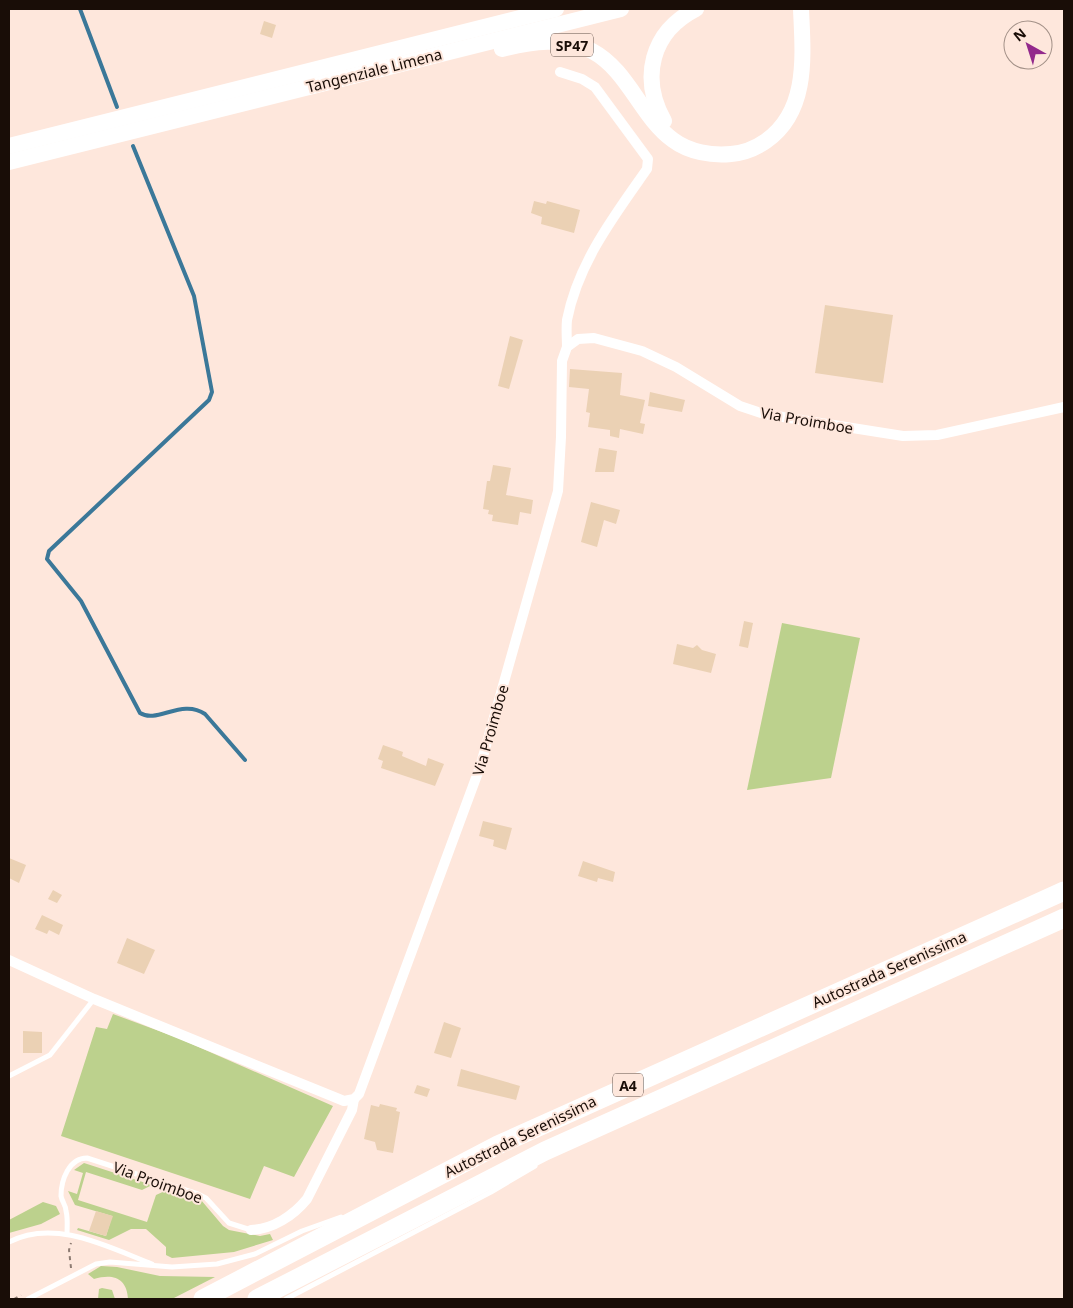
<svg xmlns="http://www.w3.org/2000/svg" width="1073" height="1308" font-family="'Noto Sans',sans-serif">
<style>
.green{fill:#bcd18d}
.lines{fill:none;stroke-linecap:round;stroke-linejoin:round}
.stream{stroke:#3b7899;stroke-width:4}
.building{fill:#ebd1b4}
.path{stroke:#8d7b72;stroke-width:2;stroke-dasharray:4 4;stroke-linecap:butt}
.service{stroke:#fff;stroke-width:5}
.minor{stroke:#fff;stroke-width:10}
.trunk{stroke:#fff;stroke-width:16}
.motorway{stroke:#fff;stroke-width:19}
.labels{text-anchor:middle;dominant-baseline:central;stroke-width:4;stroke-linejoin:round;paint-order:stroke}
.shield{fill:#fee7dc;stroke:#5e4e47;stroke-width:1}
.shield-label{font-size:14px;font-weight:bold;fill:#190d07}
.street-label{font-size:15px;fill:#190d07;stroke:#fee7dc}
</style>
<rect width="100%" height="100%" fill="#fee7dc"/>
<!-- green -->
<g class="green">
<polygon points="782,623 860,638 831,778 747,790"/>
<polygon points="113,1014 178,1038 333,1106 294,1177 264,1166 250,1199 61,1136 96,1027 107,1029"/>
<polygon points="84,1163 152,1185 142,1190 86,1172 78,1200 147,1222 156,1195 167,1190 201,1200 223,1226 229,1230 260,1236 270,1234 273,1240 234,1252 172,1258 166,1255 166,1247 146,1229 131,1229 109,1240 77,1230 78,1228 106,1236 112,1216 75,1205 68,1191 77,1194 83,1173 74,1170"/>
<polygon points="43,1202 56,1206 60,1214 41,1224 9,1233 9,1220"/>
<path d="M101 1266 117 1267 160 1276 215 1277 172 1299H128C127 1278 113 1273 94 1279L88 1274Z"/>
<polygon points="102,1288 112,1290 115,1299 98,1299 99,1289"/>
</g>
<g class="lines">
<!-- stream -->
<g class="stream">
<polyline points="80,9 117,107"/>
<path d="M133 146 194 296 212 392 209 400 49 551 47 559 81 601 140 713C157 724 182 698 205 714L245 760"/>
</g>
</g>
<!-- building -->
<g class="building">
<polygon points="264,21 276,25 272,38 260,34"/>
<polygon points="534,201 546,204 547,201 580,210 574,233 541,224 542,217 531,213"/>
<polygon points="825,305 893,315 883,383 815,373"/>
<polygon points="510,336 523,340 509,389 498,386"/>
<polygon points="570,369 622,373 620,395 645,400 640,423 645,424 643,434 620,429 619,438 610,436 610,430 588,427 590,413 586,412 589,389 569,387"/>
<polygon points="650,392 685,400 682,412 648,406"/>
<polygon points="599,448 617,451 614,472 595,472"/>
<polygon points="493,465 511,468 506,495 533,500 531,514 520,512 518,525 492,521 493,515 488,514 489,510 483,509 487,481 490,481"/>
<polygon points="591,502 620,510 616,524 604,520 597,547 581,542"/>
<polygon points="744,621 753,623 748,648 739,646"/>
<polygon points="677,644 693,648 697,645 702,650 716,654 711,673 673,664"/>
<polygon points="383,745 403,752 402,756 426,766 428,758 444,764 435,786 381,768 383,761 378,759"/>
<polygon points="483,821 512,828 506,850 493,846 494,840 479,836"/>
<polygon points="9,858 26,865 19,883 9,878"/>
<polygon points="583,861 615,872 613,882 598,878 597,882 578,876"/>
<polygon points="53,890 62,895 57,903 48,899"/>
<polygon points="42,915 63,925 59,935 49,930 47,934 35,929"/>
<polygon points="127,938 155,950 144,974 117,963"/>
<polygon points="444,1022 461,1028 451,1058 434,1053"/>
<polygon points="23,1031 42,1032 42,1053 23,1053"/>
<polygon points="461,1069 520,1086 516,1100 457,1086"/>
<polygon points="417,1085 430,1089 427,1097 414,1093"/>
<polygon points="380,1104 397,1108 396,1111 400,1112 393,1153 377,1150 375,1142 364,1139 371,1105 379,1107"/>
<polygon points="96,1211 113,1216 106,1236 89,1231"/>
</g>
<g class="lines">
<!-- path -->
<g class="path">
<polyline points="71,1268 69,1250 71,1243"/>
<polyline points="14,1299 21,1295"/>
</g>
<!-- service -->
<g class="service">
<polyline points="9,1076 50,1055 94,999"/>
<path d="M67 1234C67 1227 68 1218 66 1211 66 1205 62 1202 61 1196 61 1180 69 1158 87 1158L198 1194 206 1198 229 1223 251 1230"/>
<path d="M9 1242C55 1218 108 1247 152 1264"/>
<polyline points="28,1299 96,1264 110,1262 172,1267 217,1264 255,1254 302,1231 341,1217"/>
<polyline points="286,1299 491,1192 535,1166"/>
</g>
<!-- minor -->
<g class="minor">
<path d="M560 72 582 79 595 87 648 159 647 169C614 216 578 263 567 320 566 329 567 339 567 347"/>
<polyline points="9,960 94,999 344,1101 354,1099 359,1094 480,767 558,491 561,437 562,361 567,347 578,339 594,338 642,351 676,367 740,406 764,414 903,436 937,435 1064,407"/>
<path d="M251 1230C273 1229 293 1216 307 1199L352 1110 354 1099"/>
</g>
<!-- trunk -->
<g class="trunk">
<path d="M502 49C530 42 565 36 592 51 628 70 641 117 673 140 689 152 712 156 731 154 743 153 756 148 766 141 809 111 803 55 801 9"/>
<path d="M664 121C640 78 651 32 696 9"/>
<polyline points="9,146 556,9"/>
<polyline points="9,162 621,9"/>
</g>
<!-- motorway -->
<g class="motorway">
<polyline points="203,1299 498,1145 1064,891"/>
<polyline points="257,1299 545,1151 1064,918"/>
</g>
</g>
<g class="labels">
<!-- shield labels -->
<g class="shield">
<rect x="551" y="33.5" width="42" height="23" rx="4"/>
<rect x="613" y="1073.5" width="30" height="23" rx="4"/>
</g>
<g class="shield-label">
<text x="572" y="45">SP47</text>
<text x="628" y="1085">A4</text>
</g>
<!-- street labels -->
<g class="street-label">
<text transform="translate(374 70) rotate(-14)">Tangenziale Limena</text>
<text transform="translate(807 420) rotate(10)">Via Proimboe</text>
<text transform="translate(490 730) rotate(-74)">Via Proimboe</text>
<text transform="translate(889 969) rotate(-24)">Autostrada Serenissima</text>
<text transform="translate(520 1136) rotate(-26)">Autostrada Serenissima</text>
<text transform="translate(158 1182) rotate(20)">Via Proimboe</text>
</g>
</g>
<!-- border -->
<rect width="1073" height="1308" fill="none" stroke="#190d07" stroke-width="20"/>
<!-- north arrow -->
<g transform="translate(1028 45) rotate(321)"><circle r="24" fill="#fee7dc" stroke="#a29087"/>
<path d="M0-4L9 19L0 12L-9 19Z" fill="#93298c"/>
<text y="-8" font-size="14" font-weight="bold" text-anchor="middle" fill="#190d07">N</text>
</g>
</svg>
